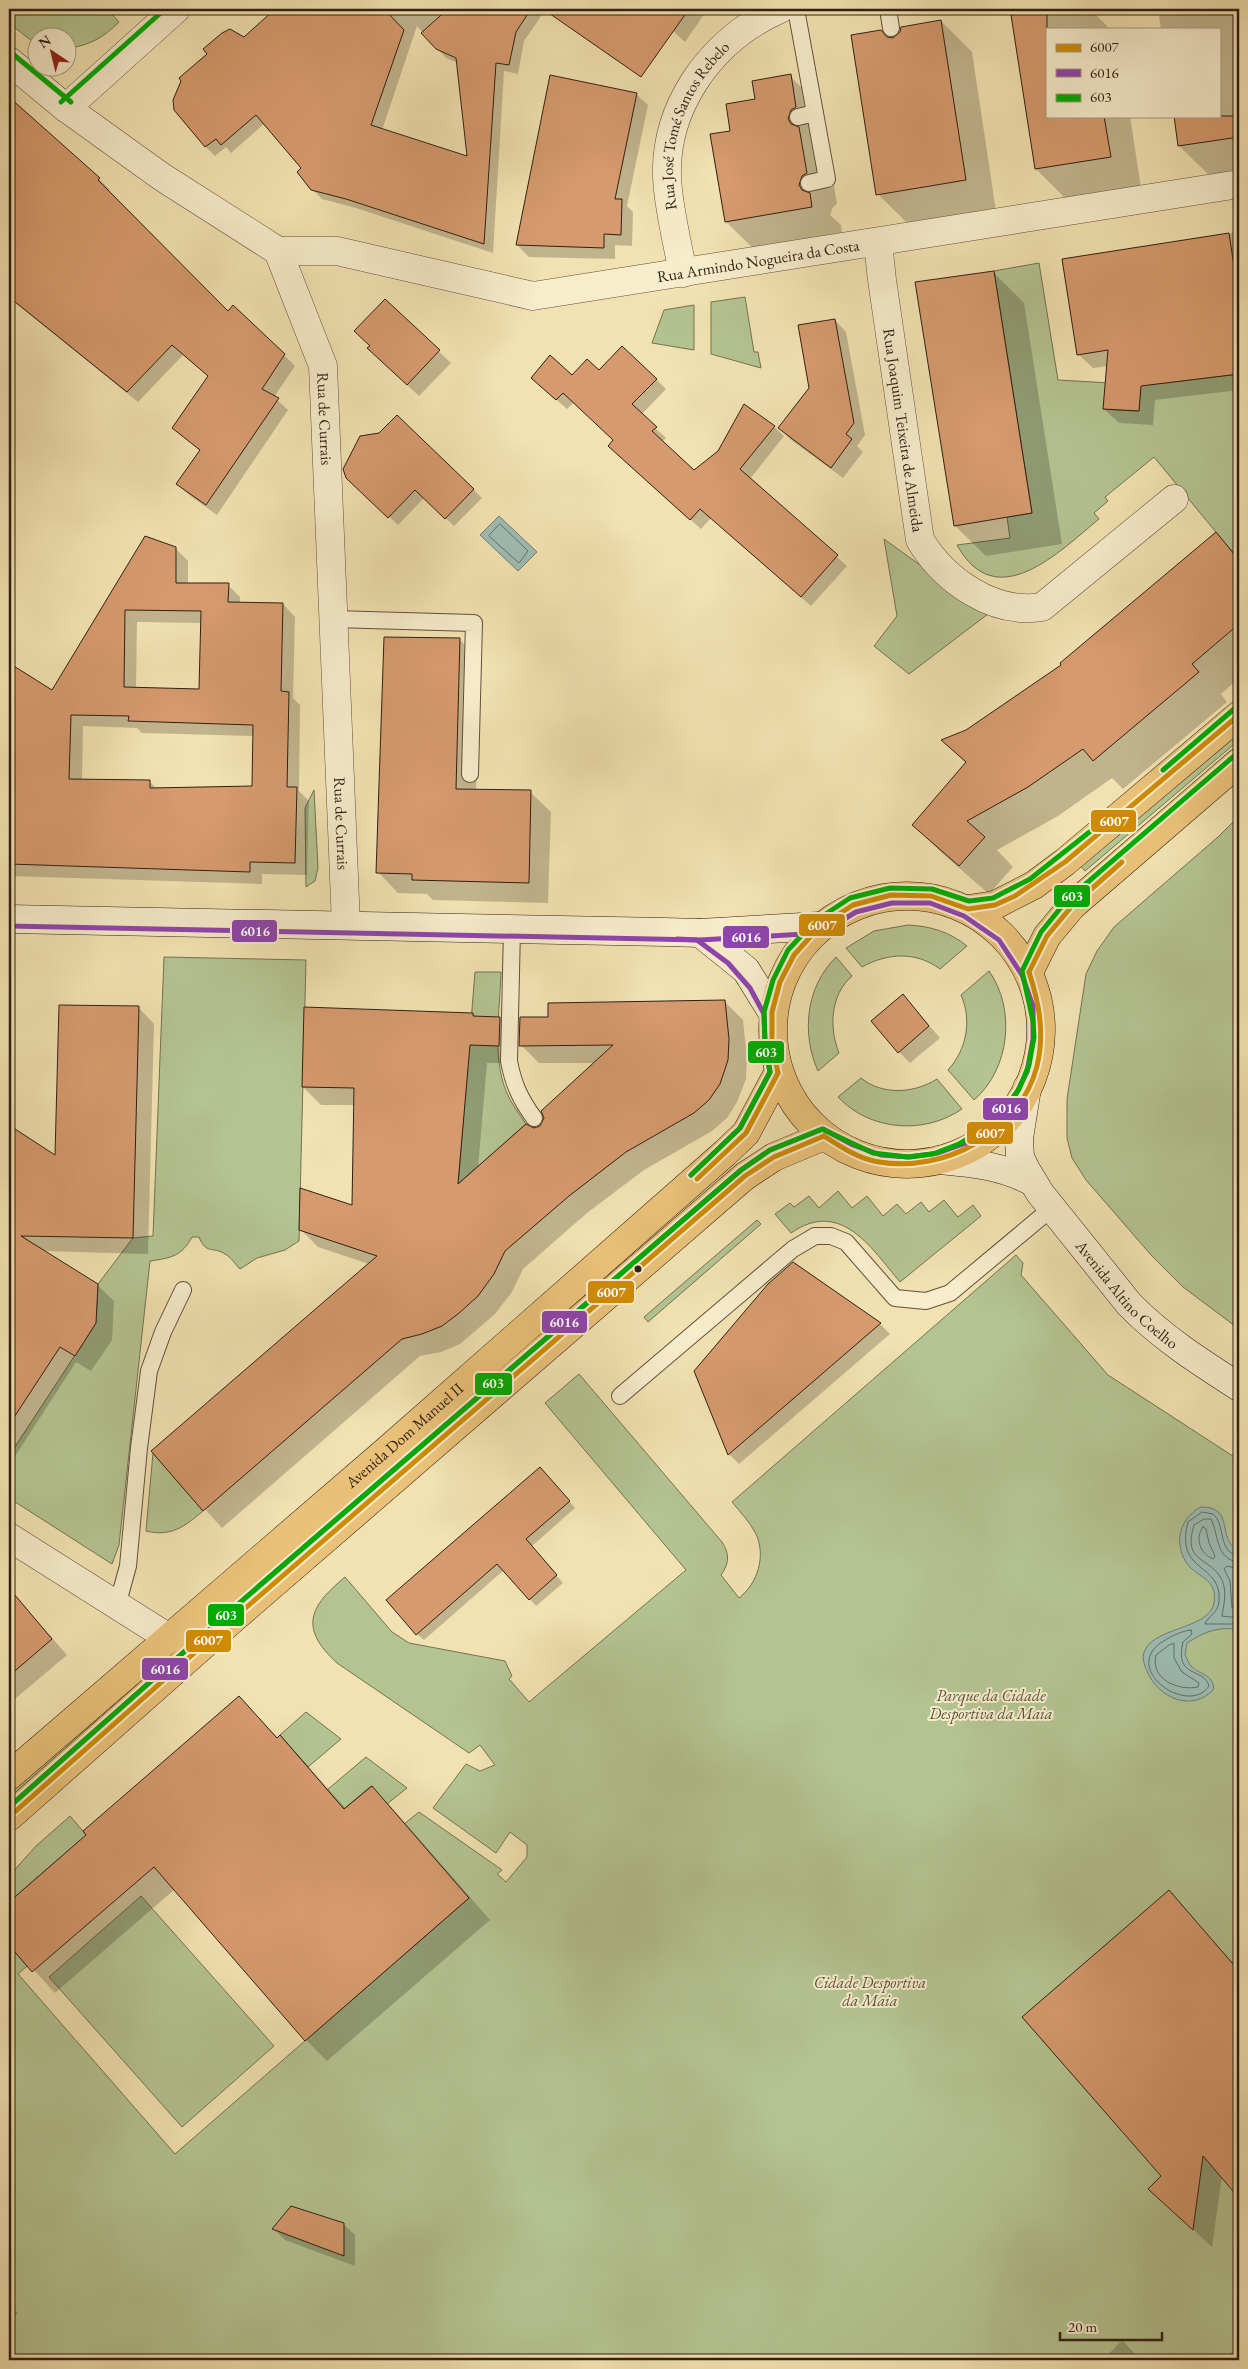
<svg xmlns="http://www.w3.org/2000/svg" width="1248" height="2369" font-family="'EB Garamond',serif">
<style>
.green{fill:#b4c491;stroke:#727252;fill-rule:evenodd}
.water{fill:#9dbcb4;stroke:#717d74}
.shadow{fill:#0003;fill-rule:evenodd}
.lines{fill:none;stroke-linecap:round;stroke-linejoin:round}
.shore{stroke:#666e64;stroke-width:1}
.building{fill:#d59a6d;stroke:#301f14;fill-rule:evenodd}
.service-casing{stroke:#60503b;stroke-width:18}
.minor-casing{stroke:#60503b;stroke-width:29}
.secondary-casing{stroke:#301f14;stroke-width:29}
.primary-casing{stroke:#301f14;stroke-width:29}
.service{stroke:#f7eccc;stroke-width:16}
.minor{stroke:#f7eccc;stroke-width:28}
.secondary{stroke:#f7eccc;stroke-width:28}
.primary{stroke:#e9c178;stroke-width:28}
.bus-1-casing{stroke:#f7eccc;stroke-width:9}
.bus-2-casing{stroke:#f7eccc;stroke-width:9}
.bus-3-casing{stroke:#f7eccc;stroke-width:9}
.bus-1{stroke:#cf8b04;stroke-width:5}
.bus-2{stroke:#8e44ad;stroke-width:5}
.bus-3{stroke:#00ac00;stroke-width:5}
.bus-dot{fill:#301f14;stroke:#f7eccc;stroke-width:2}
.labels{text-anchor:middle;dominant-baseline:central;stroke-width:4;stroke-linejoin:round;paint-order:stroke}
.street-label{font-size:16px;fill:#301f14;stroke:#f7eccc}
.park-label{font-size:16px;font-style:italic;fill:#58513a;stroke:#f7eccc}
.line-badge{stroke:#f7eccc;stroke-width:2}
.badge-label{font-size:14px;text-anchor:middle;font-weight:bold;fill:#fff}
</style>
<rect width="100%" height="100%" fill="#f2e2b1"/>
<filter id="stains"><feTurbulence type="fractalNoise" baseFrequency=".004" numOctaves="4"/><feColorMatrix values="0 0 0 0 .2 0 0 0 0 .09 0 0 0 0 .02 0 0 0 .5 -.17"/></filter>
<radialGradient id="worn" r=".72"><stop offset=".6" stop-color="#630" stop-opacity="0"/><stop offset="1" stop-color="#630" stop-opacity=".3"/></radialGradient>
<!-- green -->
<g class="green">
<path d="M9 9H107L119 22C104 37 89 46 68 48V38H38L37 45 9 23Z"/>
<path d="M1039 263 1058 380 1145 385 1239 374V560L1154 457 1105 497 1108 501 1094 513 1099 519C1059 552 996 616 957 545L1010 538 1007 517 1032 513 994 271ZM1140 389 1139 411 1103 409Z"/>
<polygon points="745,297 754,352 758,352 761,368 711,354 711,302"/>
<polygon points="694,305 694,350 652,343 664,310"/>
<polygon points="884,539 988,614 909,674 874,646 897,616"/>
<polygon points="1239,728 1239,740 1085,871 1079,864"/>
<polygon points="314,790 318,868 315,881 306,887 305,808"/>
<polygon points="1239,816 1239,1329 1183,1287 1151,1255 1086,1180 1072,1158 1067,1138 1067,1099 1086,974 1097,951 1114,927 1218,837"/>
<path d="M908 925C930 926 950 932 967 946L940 969C916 951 887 953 862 967L846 948 874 931Z"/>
<path d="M164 957 306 960 299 1241 285 1250 257 1258 240 1269C235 1264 231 1257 225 1254 213 1246 206 1255 199 1237H192C182 1256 171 1258 150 1261L119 1545 112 1564 9 1498V1456L96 1323 98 1284 133 1238 153 1236Z"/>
<path d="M836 957 852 976C830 995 829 1028 839 1053L818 1071C801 1033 806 987 836 957Z"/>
<path d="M989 971C1016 1009 1010 1069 974 1100L948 1070C967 1049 972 1020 961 995Z"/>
<path d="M475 972H501C500 1009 492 1056 506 1091 511 1103 519 1114 526 1124L458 1184Z"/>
<path d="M861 1078C883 1096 915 1093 937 1079L962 1109C924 1135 870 1131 838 1097Z"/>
<path d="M838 1191 852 1208 867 1196 883 1216 897 1204 906 1214 921 1202 929 1212 944 1200 958 1217 973 1205 981 1216 900 1282C872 1249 841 1198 791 1233L775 1214 790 1203 794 1207 809 1196 819 1208Z"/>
<polygon points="757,1220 761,1224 648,1322 644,1317"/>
<path d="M1016 1255 1023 1263 1021 1275 1108 1375 1239 1460V2360H9V1945L27 1966 18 1974 175 2154 469 1898 404 1824 419 1812 502 1870 497 1874 506 1882 527 1857V1845L510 1832 496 1853 433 1808 466 1764 480 1771 495 1765 480 1745 469 1753 337 1663C299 1628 309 1607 345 1577L392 1632 409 1643 505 1661 512 1676 509 1679 529 1702 686 1570 545 1403 579 1374 722 1542C730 1554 729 1564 721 1575L739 1598C758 1583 766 1556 756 1534 750 1522 740 1512 732 1502Z"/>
<path d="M153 1453 203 1511C184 1527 171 1537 146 1531Z"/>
<polygon points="306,1712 341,1739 308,1767 280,1735"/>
<polygon points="93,1718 97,1724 9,1800 9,1792"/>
<polygon points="366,1757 407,1788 387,1804 371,1786 344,1809 327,1790"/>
<polygon points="70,1816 94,1844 79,1841 9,1902 9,1876 36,1846"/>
<polygon points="141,1896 274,2046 182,2127 49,1977"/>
</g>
<!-- water -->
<g class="water">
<polygon points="499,516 537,552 518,571 480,535"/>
<path d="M1201 1507C1236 1507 1215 1538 1239 1551V1629C1217 1627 1206 1631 1187 1643L1185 1655C1187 1658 1189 1664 1191 1666 1201 1676 1212 1673 1214 1689 1192 1713 1158 1698 1147 1671 1145 1667 1143 1661 1143 1656 1148 1626 1209 1631 1214 1603 1218 1577 1196 1578 1186 1562 1173 1541 1181 1517 1201 1507Z"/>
</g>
<!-- shadow -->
<g class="shadow">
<path d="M278 9H546L524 41 518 74 504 71 493 253 356 208 322 199 312 189 303 168 264 124 231 153 226 147 215 156 206 147 180 117 244 39ZM417 26 446 58 458 63 468 158 382 130Z"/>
<polygon points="649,9 701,9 705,13 685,42"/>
<polygon points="1058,9 1090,9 1110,29 1047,29 1047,116 1130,116 1141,188 1067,200 1036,169 1012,16"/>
<polygon points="1158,9 1239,9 1239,172 1210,176 1179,146 1219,116 1219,29 1161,29"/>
<polygon points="941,21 972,52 996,211 909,225 878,194 887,38 893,39"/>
<polygon points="790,76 821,107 837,204 833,207 830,215 841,225 843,238 757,252 726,222 732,132"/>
<polygon points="636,94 648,105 627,206 633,212 632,246 615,245 615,259 529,257 517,245"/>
<polygon points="9,99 99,179 110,190 108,191 228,313 284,355 295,366 274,397 288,410 217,515 189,495 178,484 200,451 174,428 209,377 183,355 138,402 9,298"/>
<polygon points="1239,232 1239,390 1155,400 1153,425 1119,423 1104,409 1108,366 1093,368 1078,354 1064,260"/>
<polygon points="993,272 1024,303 1062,544 986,556 955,526"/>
<polygon points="385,301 451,363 419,396 380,360 371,346"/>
<polygon points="835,320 846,332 865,435 857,446 863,452 843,478 791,440 780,428 810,388"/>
<polygon points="599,372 656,379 666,389 641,415 666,438 662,442 694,471 774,427 784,436 750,479 847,566 811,606 711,518 701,529 619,456 615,440 574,402 567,409 542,387 572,377"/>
<polygon points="397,416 482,498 454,526 424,498 398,525 356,486 379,434"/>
<polygon points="1216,534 1239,557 1239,678 1221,694 1227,702 1123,789 1112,778 1058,816 997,850 1013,867 989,894 943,854 913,825 966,763 944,741 966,731 1063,665"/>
<path d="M175 548 188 561V584L228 585 240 597V604H283L295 617 293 698 300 705 299 791 309 801 307 875 262 874V884L9 876V665L52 692ZM137 622 202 623 201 690 136 688ZM83 726 137 728 142 733 254 736 253 788 157 789 149 781 82 780Z"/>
<polygon points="460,640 480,660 476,790 530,792 551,812 548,903 433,900 427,894 398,893 378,872"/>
<polygon points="903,995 940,1038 910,1063 899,1052"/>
<polygon points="725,1002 743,1020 747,1058 746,1079 737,1102 727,1118 712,1131 644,1170 587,1213 523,1269 512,1292 495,1314 460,1344 441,1352 420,1356 222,1528 153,1451 369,1264 318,1247 300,1229 353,1207 355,1105 321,1105 303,1087 473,1014 476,1018 499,1018 518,1036 517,1063 487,1063 478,1168 541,1127 596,1063 539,1063 521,1045 549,1019"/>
<polygon points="138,1007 154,1024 148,1254 44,1251 97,1285 114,1301 112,1340 91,1371 76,1362 12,1461 9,1459 9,1127 56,1157"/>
<polygon points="793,1264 880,1324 890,1334 739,1464 729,1454 695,1371"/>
<polygon points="547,1475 575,1508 531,1547 563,1583 536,1606 504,1570 424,1640 417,1634"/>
<polygon points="9,1589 67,1655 9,1704"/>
<polygon points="239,1697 278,1738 280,1737 301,1758 346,1809 371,1787 393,1809 490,1920 327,2061 306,2040 175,1889 55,1993 9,1943 9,1904"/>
<polygon points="1169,1891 1239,1970 1239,2196 1222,2176 1212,2247 1150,2189 1162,2176"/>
<polygon points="343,2224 355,2235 355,2266 285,2240 274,2229"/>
<polygon points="9,2304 18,2313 9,2322"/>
<polygon points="1122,2340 1140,2359 1142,2360 1103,2360"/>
<polygon points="1239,2346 1239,2360 1223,2360"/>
<polygon points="1186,2357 1196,2360 1174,2360"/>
</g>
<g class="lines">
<!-- shore -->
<g class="shore">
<polygon points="500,524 528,551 519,563 489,536"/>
<path d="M1203 1527 1206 1529 1209 1543 1215 1556 1213 1559C1201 1554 1194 1539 1203 1527Z"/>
<path d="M1239 1556C1217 1553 1226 1524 1213 1514L1202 1512 1188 1522C1174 1574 1223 1562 1219 1602 1218 1613 1208 1616 1205 1624H1239"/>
<path d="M1239 1562C1215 1560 1219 1534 1211 1519H1204L1194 1525C1182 1564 1210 1556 1222 1580 1227 1592 1224 1604 1222 1616L1239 1618"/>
<polyline points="1239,1569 1227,1566 1224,1569 1230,1581 1232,1608 1239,1610"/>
<path d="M1191 1630 1192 1634 1183 1642C1174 1679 1204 1667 1209 1686 1189 1716 1124 1672 1159 1644 1168 1638 1180 1631 1191 1630Z"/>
<path d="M1174 1644V1658L1182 1672 1199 1683 1198 1687C1179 1691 1150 1680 1156 1655L1169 1645Z"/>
</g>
</g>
<!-- building -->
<g class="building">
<polygon points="275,9 384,9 404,30 371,125 467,156 456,58 436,49 421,33 448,9 531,9 516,32 509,65 496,63 484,244 346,199 311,190 297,172 301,168 256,115 221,145 216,139 205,147 174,110 173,100 181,81 179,78 207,54 203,49 222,33 230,29 244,37"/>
<polygon points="543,9 689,9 641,77"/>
<polygon points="1047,9 1047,116 1104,116 1111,157 1035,169 1011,15"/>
<polygon points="941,20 966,180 876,195 851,35 881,30 887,37 893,38 900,32 901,27"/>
<polygon points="791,74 796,107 791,110 788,119 791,124 799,127 807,173 802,176 799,185 802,190 810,193 812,207 725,222 710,134 730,131 726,104 755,99 752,81"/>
<polygon points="550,75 637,93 615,199 622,199 621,235 604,234 604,248 516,245"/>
<polygon points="9,97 100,178 98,180 228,311 233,305 285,354 262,389 279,398 206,505 176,484 200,450 172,428 208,376 172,345 127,392 9,297"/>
<polygon points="1174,116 1239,116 1239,137 1178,146"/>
<polygon points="1229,233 1239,299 1239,374 1141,386 1139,411 1103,409 1108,350 1077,355 1062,259"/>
<polygon points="994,271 1032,513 954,526 915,282"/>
<polygon points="385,299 440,350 407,385 367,348 370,346 354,331"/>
<polygon points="835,319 854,423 846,434 852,439 831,468 778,428 809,388 798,325"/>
<polygon points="622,346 657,379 632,404 657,427 652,431 694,470 718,451 744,404 775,426 740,469 838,555 801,597 700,509 690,520 608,446 613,440 563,393 556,400 531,378 550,355 572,375 587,359 599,370"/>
<polygon points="397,415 474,489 445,519 415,490 388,518 346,478 343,469 360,436 379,433"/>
<polygon points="1216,532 1239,560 1239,624 1192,664 1199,672 1093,761 1083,749 1028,787 967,821 985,837 959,866 912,825 966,762 941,740 966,730 1061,665 1060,663"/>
<path d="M145 536 176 547V583H229L228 602 283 603 281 691 289 692 287 787H297L295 863 250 862V872L9 864V663L52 690ZM125 610 201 611 199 689 124 687ZM71 715 129 716 128 721 253 725 252 786 150 788V780L69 779Z"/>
<polygon points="384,637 460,638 456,789 531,790 529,883 412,880 412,874 376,873"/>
<polygon points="903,994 929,1026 898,1053 871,1021"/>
<polygon points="725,1000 729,1039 728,1060 720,1084 709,1100 694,1113 626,1152 569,1196 505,1251 494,1274 478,1296 458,1314 442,1326 422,1334 402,1339 203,1511 151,1451 377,1256 299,1230 300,1188 352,1205 354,1088 302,1087 304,1007 473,1013 473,1016 500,1017 499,1046 470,1045 458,1184 526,1124 534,1128 540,1126 544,1118 541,1111 613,1045 519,1046 520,1017 548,1017 548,1003"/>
<polygon points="59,1005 139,1006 133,1238 21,1236 98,1284 96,1323 75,1356 60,1347 9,1425 9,1125 55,1155"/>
<polygon points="793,1262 881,1323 728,1455 694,1371 768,1284"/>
<polygon points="540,1467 570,1501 526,1539 557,1575 529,1600 497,1564 416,1635 386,1600"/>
<polygon points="9,1588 52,1639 9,1676"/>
<polygon points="239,1696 277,1738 280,1735 344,1809 372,1786 469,1898 305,2041 154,1867 32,1972 9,1945 9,1902 86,1835 83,1831"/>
<polygon points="1169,1890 1239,1971 1239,2198 1203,2156 1193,2230 1148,2189 1161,2176 1022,2017"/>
<polygon points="291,2206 344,2223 344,2256 272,2229"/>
</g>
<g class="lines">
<defs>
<g id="service">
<polyline points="796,9 827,179 809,183"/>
<polyline points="888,9 891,28"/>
<polyline points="798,117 815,113"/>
<polyline points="333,619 474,623 470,774"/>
<path d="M512 929 509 1061C513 1083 520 1099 534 1118"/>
<polyline points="620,1396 793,1249 815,1236 831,1236 846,1242 895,1298 926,1301 950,1293 1052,1208"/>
<polyline points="117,1606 128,1566 139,1448 149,1371 163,1332 183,1290"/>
</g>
<g id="minor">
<path id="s1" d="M9 61 66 108 162 177 278 251 323 366 346 925"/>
<polyline points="66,108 176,9"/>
<path id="s2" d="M878 243 882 280 920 540C944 580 993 615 1042 607L1174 499"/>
<path id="s3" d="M278 251H337L533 296 1239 184"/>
<path id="s4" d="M683 273C678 246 671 218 668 190 659 111 710 40 780 9"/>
<polyline points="9,1537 169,1638 192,1631"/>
</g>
<g id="secondary">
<polyline points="9,919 665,932 700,933 820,926"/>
<polyline points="700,933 746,970 772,1012"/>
<path id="s5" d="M1027 1088 1019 1138 1020 1157 1025 1168 1040 1193 1129 1304C1161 1337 1200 1362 1239 1387"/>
<path d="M940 1160C974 1163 1002 1166 1033 1182"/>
</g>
<g id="primary">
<circle cx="907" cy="1030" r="134"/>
<polyline points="968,909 995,905 1034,885 1065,862 1239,715"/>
<polyline points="1029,972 1047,936 1072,906 1239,762"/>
<path id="s6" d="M9 1776 386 1451 725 1153 746 1133 778 1073"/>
<polyline points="9,1817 234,1618 745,1176 774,1157 824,1136"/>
</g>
</defs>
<!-- service casing -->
<use href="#service" class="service-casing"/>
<!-- minor casing -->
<use href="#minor" class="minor-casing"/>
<!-- secondary casing -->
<use href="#secondary" class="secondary-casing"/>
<!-- primary casing -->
<use href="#primary" class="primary-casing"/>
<!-- service -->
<use href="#service" class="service"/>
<!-- minor -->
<use href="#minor" class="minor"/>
<!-- secondary -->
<use href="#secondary" class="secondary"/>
<!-- primary -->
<use href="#primary" class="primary"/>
<defs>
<g id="bus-1">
<polyline points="1029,972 1047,936 1072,906 1122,862"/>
<polyline points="778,1073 772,1043 772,1012 780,982 794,955 820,926 853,905 891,895 931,896 968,909 995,905 1015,896 1065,862 1239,715"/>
<path d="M824 1136C841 1147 859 1159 879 1162 944 1173 1020 1133 1037 1066 1045 1033 1039 1003 1029 972"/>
<polyline points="697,1179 746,1133 778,1073"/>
<polyline points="9,1817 234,1618 745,1176 774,1157 824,1136"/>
</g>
<g id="bus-2">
<polyline points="677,939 697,940 728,963 750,988 764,1014 765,1044 770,1072 740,1128 691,1175"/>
<polyline points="9,1807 229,1612 741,1170 770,1150 823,1129 853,1145 881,1155 910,1157 938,1153 966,1143 989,1126 1012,1102 1027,1072 1033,1039 1033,1006 1022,975 999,940 964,916 930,903 892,903 856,912 821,933 700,940 9,926"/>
</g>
<g id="bus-3">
<polyline points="14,55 71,102"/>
<polyline points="61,102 165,9"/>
<polyline points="1163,770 1234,709"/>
<polyline points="691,1175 740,1128 770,1072 765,1044 764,1012 773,980 788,950 815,921 850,898 890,888 932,889 969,901 993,898 1030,879 1092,830"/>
<polyline points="9,1807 229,1612 741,1170 770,1150 822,1129 873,1153 907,1157 933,1154 959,1144 983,1130 1003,1111 1019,1089 1029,1065 1034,1037 1033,1021 1022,971 1041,932 1067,900 1234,756"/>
</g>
</defs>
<!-- bus-1 casing -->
<use href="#bus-1" class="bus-1-casing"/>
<!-- bus-2 casing -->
<use href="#bus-2" class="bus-2-casing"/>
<!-- bus-3 casing -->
<use href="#bus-3" class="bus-3-casing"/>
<!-- bus-1 -->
<use href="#bus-1" class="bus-1"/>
<!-- bus-2 -->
<use href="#bus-2" class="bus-2"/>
<!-- bus-3 -->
<use href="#bus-3" class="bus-3"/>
</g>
<!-- markers -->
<circle class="bus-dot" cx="638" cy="1269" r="4.5"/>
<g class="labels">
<!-- street labels -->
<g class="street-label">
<text stroke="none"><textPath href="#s4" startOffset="156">Rua José Tomé Santos Rebelo</textPath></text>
<text stroke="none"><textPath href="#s3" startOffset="488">Rua Armindo Nogueira da Costa</textPath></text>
<text stroke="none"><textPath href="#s1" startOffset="506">Rua de Currais</textPath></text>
<text stroke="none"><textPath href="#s2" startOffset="189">Rua Joaquim Teixeira de Almeida</textPath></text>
<text stroke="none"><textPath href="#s1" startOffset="911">Rua de Currais</textPath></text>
<text stroke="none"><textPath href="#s5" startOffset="245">Avenida Altino Coelho</textPath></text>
<text stroke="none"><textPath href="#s6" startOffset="522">Avenida Dom Manuel II</textPath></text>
</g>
<!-- park labels -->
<g class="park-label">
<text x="991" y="1695">Parque da Cidade<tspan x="991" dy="18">Desportiva da Maia</tspan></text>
<text x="870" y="1982">Cidade Desportiva<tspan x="870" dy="18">da Maia</tspan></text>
</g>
</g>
<g class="line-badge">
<rect x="1090" y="809" width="47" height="24" rx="5" fill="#cf8b04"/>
<rect x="1053" y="884" width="38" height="24" rx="5" fill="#00ac00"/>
<rect x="798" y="913" width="48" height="24" rx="5" fill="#cf8b04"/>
<rect x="231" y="919" width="47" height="24" rx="5" fill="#8e44ad"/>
<rect x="722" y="925" width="48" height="24" rx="5" fill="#8e44ad"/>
<rect x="747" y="1040" width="38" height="24" rx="5" fill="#00ac00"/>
<rect x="982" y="1097" width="47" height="24" rx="5" fill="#8e44ad"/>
<rect x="966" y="1121" width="48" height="24" rx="5" fill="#cf8b04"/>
<rect x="587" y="1280" width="48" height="24" rx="5" fill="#cf8b04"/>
<rect x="541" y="1310" width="47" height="24" rx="5" fill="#8e44ad"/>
<rect x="474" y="1372" width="39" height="24" rx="5" fill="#00ac00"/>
<rect x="207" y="1603" width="38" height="24" rx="5" fill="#00ac00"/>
<rect x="185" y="1629" width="47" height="24" rx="5" fill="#cf8b04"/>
<rect x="141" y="1657" width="48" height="24" rx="5" fill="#8e44ad"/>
</g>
<g class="badge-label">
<text x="1114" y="826">6007</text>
<text x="1072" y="901">603</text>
<text x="822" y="930">6007</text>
<text x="255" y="936">6016</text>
<text x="746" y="942">6016</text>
<text x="766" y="1057">603</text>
<text x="1006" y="1113">6016</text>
<text x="990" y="1138">6007</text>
<text x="611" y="1297">6007</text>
<text x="564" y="1327">6016</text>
<text x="493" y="1388">603</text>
<text x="226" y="1620">603</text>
<text x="208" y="1645">6007</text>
<text x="165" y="1674">6016</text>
</g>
<!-- margin -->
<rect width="1248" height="2369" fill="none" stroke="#f2e2b1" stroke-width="30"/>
<rect x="10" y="10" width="1228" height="2349" fill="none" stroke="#301f14" stroke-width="2.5"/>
<rect x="15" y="15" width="1218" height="2339" fill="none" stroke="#301f14"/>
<!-- legend -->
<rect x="1046" y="28" width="175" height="90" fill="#f7eccc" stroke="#a79a82"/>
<rect x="1056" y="44" width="25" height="8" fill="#cf8b04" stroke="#a79a82"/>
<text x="1090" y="52" font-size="15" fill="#301f14">6007</text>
<rect x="1056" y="69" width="25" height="8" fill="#8e44ad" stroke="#a79a82"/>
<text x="1090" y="78" font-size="15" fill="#301f14">6016</text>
<rect x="1056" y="94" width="25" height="8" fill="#00ac00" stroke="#a79a82"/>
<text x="1090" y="102" font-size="15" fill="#301f14">603</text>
<!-- north arrow -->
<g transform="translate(52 52) rotate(325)"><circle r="24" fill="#f7eccc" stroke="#a79a82"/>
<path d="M0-4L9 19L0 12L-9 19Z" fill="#8f2418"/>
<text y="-8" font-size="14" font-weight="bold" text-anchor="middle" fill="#301f14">N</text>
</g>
<!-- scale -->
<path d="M1060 2332v8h102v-8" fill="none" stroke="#301f14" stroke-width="2.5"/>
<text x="1068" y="2332" font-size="15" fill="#301f14" stroke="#f7eccc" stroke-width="4" paint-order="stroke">20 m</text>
<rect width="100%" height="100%" filter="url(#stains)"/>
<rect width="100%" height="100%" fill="url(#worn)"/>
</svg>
